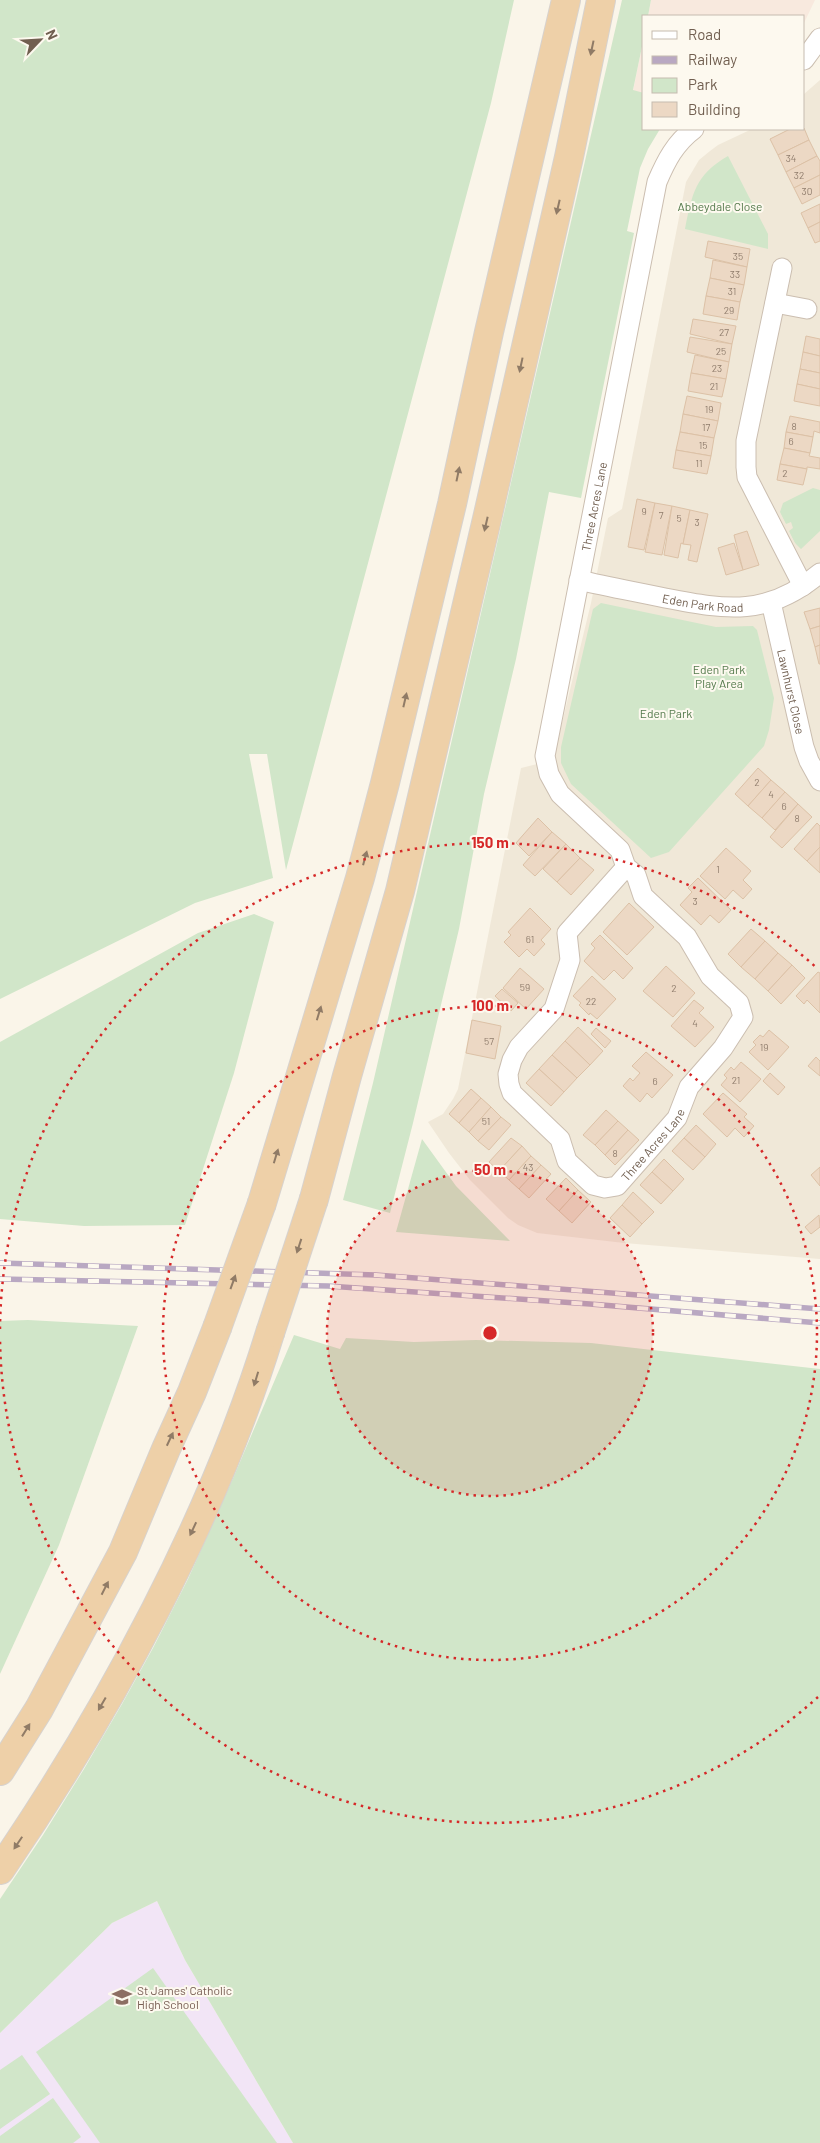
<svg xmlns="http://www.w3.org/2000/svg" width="820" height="2143" font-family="Barlow,sans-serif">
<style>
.residential{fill:#f0e8d8}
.commercial{fill:#f8e9de}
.education{fill:#f2e5f6}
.green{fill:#d1e6c9}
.building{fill:#ecd8c4;stroke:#dcc1a6}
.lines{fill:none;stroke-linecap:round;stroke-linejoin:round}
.minor-casing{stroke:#cbbeb0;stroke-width:21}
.trunk-casing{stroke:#d7d2ce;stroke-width:30}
.minor{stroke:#fff;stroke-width:19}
.trunk{stroke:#eed0a8;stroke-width:28}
.rail-casing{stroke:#b9a8c2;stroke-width:5.5}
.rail{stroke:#fdf9ef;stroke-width:4;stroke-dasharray:11;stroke-linecap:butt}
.trunk-bridge-casing{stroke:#d7d2ce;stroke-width:30;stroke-linecap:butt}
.trunk-bridge{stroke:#eed0a8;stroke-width:28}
.oneway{fill:#907b66}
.ring{fill:none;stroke:#d62828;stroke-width:2.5;stroke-dasharray:2.5 5}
.labels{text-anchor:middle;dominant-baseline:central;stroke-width:4;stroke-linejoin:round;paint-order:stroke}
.number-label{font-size:10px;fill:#907d6d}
.park-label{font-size:12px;fill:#547a4c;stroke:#fdf9ef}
.street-label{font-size:12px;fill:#715f50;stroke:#fdf9ef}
.education-label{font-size:12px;fill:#785e54;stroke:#fdf9ef;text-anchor:start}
.centre{fill:#d62828;stroke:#fdf9ef;stroke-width:2.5}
.ring-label{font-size:15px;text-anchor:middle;font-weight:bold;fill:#d62828;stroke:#fdf9ef;stroke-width:4;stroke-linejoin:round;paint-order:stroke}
</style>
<rect width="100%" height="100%" fill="#faf5e9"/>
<!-- residential -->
<polygon class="residential" points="820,80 820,1259 624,1243 537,1233 518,1225 508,1218 470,1180 449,1153 428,1122 443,1114 453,1099 458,1089 521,768 553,760 591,603 608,518 622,509 686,182 699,160 710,151 718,145 752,129 804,129 804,94"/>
<!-- commercial -->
<g class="commercial">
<polygon points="651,0 815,0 804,23 804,16 648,16"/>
<polygon points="644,37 644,93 633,91"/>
</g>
<!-- education -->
<polygon class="education" points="157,1901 185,1960 293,2143 0,2143 0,2033 112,1923"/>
<!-- green -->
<g class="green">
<polygon points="0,0 514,0 491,103 286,870 267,754 249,754 273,878 195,903 0,999"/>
<polygon points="622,0 651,0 648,16 644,16 644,37 633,90 644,93 644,129 660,129 648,149 640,168 627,231 634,233 581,498 549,492 516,659 484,794 459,929 413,1123 390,1213 343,1200 373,1083"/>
<path d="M728 156 768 234V249L685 229C692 194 695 175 728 156Z"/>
<polygon points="813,488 820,490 820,531 801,549 795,543 789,531 793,528 791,522 786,524 780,512 783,503"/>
<polygon points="601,603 716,627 753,626 757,630 774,698 769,730 764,746 669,852 651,858 571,784 561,763 561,747 593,609"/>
<polygon points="254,914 274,922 234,1073 185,1225 84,1226 0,1219 0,1042 198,933"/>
<polygon points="422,1139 456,1186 510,1241 396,1232"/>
<polygon points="28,1320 138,1326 59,1545 0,1674 0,1321"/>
<polygon points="294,1335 340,1349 346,1338 414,1342 476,1340 591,1343 820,1369 820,2143 293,2143 185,1960 157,1901 112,1923 0,2033 0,1899 43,1835 84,1769 122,1704 153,1648 188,1579 234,1476"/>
<polygon points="153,1968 277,2143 100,2143 36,2052"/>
<polygon points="22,2055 50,2094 0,2129 0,2070"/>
<polygon points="53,2098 81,2137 73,2143 0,2143 0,2136"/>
</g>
<!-- building -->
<g class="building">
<polygon points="804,128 809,140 778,155 770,139 790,129"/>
<polygon points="809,140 817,156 786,172 778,155"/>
<polygon points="817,156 820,161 820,175 794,188 786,172"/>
<polygon points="820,175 820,195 802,204 794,188"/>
<polygon points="820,204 820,222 808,228 801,213"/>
<polygon points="820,222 820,241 815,243 808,228"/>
<polygon points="708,241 750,249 747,267 705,257"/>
<polygon points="713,260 747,267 744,285 710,278"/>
<polygon points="710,278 744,285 740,302 706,296"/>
<polygon points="706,296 740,302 737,320 703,314"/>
<polygon points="693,319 736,326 732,344 690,334"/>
<polygon points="806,336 820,339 820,356 803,352"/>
<polygon points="690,337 732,344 729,362 687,352"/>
<polygon points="803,352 820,356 820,373 800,369"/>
<polygon points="695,355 729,362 726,379 691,373"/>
<polygon points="800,369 820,373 820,389 797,384"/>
<polygon points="691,373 726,379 722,397 688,391"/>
<polygon points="797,384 820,389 820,406 794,401"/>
<polygon points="687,396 721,403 718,421 683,414"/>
<polygon points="683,414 718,421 714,438 680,432"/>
<polygon points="790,416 820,422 820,433 814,431 813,437 786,432"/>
<polygon points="680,432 714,438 711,456 676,450"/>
<polygon points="786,432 813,437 810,453 784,448"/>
<polygon points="784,448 810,453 809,456 820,458 820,469 807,467 807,469 780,464"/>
<polygon points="676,450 711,456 707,474 673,468"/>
<polygon points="780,464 807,469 803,485 777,480"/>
<polygon points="637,499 655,503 644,550 628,547"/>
<polygon points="655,503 672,506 662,555 645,552"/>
<polygon points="672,506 690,510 683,544 681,543 678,558 664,555"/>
<polygon points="690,510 708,514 697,562 688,560 691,545 683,544"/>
<polygon points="747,531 759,565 743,570 734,535"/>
<polygon points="734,543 743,570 726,575 718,548"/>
<polygon points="820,608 820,626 810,629 804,612"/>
<polygon points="820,626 820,645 815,647 810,629"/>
<polygon points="820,645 820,664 819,664 815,647"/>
<polygon points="758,768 771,780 748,806 735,794"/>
<polygon points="771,780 785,792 762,818 748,806"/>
<polygon points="785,792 798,804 775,830 762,818"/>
<polygon points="798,804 812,817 782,848 770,837"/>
<polygon points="538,818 552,832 529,856 516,843"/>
<polygon points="817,823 820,826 820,847 807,861 794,849"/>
<polygon points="552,832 566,844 535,876 523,865"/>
<polygon points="566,844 580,858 557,882 543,869"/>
<polygon points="820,847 820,873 807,861"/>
<polygon points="726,848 751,871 743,880 752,889 743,899 733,890 725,899 700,876"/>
<polygon points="580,858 594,870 571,895 557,882"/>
<polygon points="698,878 731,910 719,923 710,915 701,925 680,905 692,892 688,888"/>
<polygon points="629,903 654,927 627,955 603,932"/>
<polygon points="530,908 551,929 541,940 545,944 534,956 527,949 519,957 504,942 511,935 508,932"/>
<polygon points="751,929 765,941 741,967 728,954"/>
<polygon points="600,935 633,968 623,979 614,970 604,980 584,961 595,948 591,944"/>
<polygon points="765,941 778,953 755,979 741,967"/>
<polygon points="778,953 792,965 768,991 755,979"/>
<polygon points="792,965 805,978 781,1004 768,991"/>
<polygon points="666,966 695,993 673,1017 643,991"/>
<polygon points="520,968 544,989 526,1009 503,988"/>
<polygon points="818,972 820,973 820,1013 807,1000 804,1004 796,996"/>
<polygon points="592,976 616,999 597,1019 590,1013 589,1015 579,1005 581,1003 573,996"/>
<polygon points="502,989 518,1003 511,1011 495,996"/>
<polygon points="694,1000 704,1008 699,1013 714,1027 695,1047 671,1026"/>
<polygon points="472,1020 501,1026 495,1059 466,1053"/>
<polygon points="578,1027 603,1051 590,1065 565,1041"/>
<polygon points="596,1028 611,1041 605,1048 591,1034"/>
<polygon points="769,1030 789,1047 768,1070 749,1052 756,1045 753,1042 760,1035 763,1037"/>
<polygon points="565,1041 590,1065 577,1078 552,1055"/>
<polygon points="646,1052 673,1075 652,1098 647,1093 640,1102 623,1086 630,1078 633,1081 640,1073 632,1066"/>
<polygon points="552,1055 577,1078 564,1092 539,1069"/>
<polygon points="816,1057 820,1061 820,1076 808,1066"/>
<polygon points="741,1062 761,1079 740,1102 721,1085 727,1078 724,1075 731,1067 734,1070"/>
<polygon points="539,1069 564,1092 551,1106 526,1083"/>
<polygon points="770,1073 785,1087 778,1095 763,1081"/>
<polygon points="471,1089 481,1098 459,1123 449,1114"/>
<polygon points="723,1093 747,1114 744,1117 754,1126 744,1137 735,1128 727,1137 703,1114"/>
<polygon points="481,1098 491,1107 469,1132 459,1123"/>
<polygon points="491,1107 501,1117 478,1141 469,1132"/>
<polygon points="606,1110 618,1121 595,1145 583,1135"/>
<polygon points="501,1117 511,1125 489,1150 478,1141"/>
<polygon points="618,1121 628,1130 605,1155 595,1145"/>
<polygon points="696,1125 716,1144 705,1157 684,1138"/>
<polygon points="628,1130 639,1140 615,1165 605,1155"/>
<polygon points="511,1138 522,1146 499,1171 489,1162"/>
<polygon points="684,1138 705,1157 693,1170 672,1151"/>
<polygon points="522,1146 531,1156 509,1180 499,1171"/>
<polygon points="531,1156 541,1165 519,1189 509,1180"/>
<polygon points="664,1159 684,1179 673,1191 652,1172"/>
<polygon points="541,1165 551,1174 529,1198 519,1189"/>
<polygon points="820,1167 820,1186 811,1175"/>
<polygon points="652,1172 673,1191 661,1204 640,1185"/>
<polygon points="566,1178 578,1190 559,1211 546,1199"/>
<polygon points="578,1190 591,1202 572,1223 559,1211"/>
<polygon points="633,1192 654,1212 642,1224 622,1205"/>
<polygon points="622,1205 642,1224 630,1237 610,1218"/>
<polygon points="819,1215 820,1227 811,1234 805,1227"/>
</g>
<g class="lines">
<defs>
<g id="minor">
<polyline points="804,60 820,38"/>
<polyline points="782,268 746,441 746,467 747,477 803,586"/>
<polyline points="775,303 807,309"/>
<path id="s1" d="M579 580C608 587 637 592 665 598 727 610 768 617 820 573"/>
<path id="s2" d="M771 602 804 747 809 761 820 781"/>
<path id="s3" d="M626 867 567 933 570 960 554 1009 519 1047 512 1060 508 1074 509 1084 512 1093 560 1139 567 1161 593 1185 605 1188 617 1186 677 1118 689 1087 723 1048 743 1017 739 1003 710 976 687 937 643 896 636 875 626 867 620 850 560 794 549 774 545 756 657 182C666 161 675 143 694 129"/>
</g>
<g id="trunk">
<polyline points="314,1199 347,1076 400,891 487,519 569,157 601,0"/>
<polyline points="262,1203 360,878 385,783 452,504 489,332 566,0"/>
<polyline points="0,1771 39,1709 123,1552 166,1449 192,1392 217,1328"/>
<path d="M0 1870C110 1709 213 1519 270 1333"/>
</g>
</defs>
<!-- minor casing -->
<use href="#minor" class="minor-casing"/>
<!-- trunk casing -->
<use href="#trunk" class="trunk-casing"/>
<!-- minor -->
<use href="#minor" class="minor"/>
<!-- trunk -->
<use href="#trunk" class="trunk"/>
<defs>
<g id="rail">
<polyline points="0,1263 376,1275 820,1309"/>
<polyline points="0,1279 328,1286 590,1304 820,1323"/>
</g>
</defs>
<!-- rail casing -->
<use href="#rail" class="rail-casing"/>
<!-- rail -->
<use href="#rail" class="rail"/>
<defs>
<g id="trunk-bridge">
<polyline points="217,1328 262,1203"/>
<polyline points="270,1333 314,1199"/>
</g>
</defs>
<!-- trunk-bridge casing -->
<use href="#trunk-bridge" class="trunk-bridge-casing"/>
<!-- trunk-bridge -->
<use href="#trunk-bridge" class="trunk-bridge"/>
</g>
<!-- one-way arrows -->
<defs><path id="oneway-solid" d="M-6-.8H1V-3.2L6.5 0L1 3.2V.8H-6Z" transform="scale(1.25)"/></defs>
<g class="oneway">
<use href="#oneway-solid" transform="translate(592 48) rotate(102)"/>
<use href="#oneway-solid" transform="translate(558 207) rotate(103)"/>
<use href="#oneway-solid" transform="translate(521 365) rotate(102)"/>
<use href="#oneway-solid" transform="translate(458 474) rotate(-78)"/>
<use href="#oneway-solid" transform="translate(486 524) rotate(103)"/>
<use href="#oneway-solid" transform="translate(405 700) rotate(-77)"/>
<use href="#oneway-solid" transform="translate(365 858) rotate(-75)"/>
<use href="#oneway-solid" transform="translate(319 1013) rotate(-73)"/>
<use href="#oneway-solid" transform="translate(276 1156) rotate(-73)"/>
<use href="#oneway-solid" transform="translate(299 1246) rotate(108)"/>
<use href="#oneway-solid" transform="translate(233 1282) rotate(-70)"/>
<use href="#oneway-solid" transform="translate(256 1379) rotate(107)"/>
<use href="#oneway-solid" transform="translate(170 1439) rotate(-65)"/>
<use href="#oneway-solid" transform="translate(193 1529) rotate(115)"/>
<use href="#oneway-solid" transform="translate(105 1588) rotate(-63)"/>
<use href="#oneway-solid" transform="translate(102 1704) rotate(120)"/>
<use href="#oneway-solid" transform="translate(26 1730) rotate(-58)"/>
<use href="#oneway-solid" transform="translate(18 1843) rotate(124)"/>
</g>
<!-- distance rings -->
<circle cx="490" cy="1333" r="163" fill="#d62828" fill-opacity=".12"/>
<g class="ring">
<circle cx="490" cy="1333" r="163"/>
<circle cx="490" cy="1333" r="327"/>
<path d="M818 1697A490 490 0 0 1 0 1337M0 1329A490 490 0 0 1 818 969"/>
</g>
<!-- icons -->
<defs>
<symbol id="school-bare" viewBox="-9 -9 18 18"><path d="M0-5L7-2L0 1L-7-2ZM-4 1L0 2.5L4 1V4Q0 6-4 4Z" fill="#8d6e63" stroke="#fdf9ef" stroke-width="2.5" paint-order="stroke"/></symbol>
</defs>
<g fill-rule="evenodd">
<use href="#school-bare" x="108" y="1983" width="28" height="28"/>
</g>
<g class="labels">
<!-- number labels -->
<g class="number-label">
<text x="791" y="158">34</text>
<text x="799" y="175">32</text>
<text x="807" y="191">30</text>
<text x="738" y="256">35</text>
<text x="735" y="274">33</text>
<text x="732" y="291">31</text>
<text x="729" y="310">29</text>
<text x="724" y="332">27</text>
<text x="721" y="351">25</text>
<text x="717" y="368">23</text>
<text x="714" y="386">21</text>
<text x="709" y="409">19</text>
<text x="794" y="426">8</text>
<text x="706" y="427">17</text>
<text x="791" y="441">6</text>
<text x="703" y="445">15</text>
<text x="699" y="463">11</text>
<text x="785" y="473">2</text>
<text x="644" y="511">9</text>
<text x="661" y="515">7</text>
<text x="679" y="518">5</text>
<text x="697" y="522">3</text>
<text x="757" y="782">2</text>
<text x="771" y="794">4</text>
<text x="784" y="806">6</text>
<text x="797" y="818">8</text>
<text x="718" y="869">1</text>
<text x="695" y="901">3</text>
<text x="530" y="939">61</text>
<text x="525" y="987">59</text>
<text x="674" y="988">2</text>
<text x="591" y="1001">22</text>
<text x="695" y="1023">4</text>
<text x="489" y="1041">57</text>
<text x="764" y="1047">19</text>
<text x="736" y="1080">21</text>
<text x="655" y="1081">6</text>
<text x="486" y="1121">51</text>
<text x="615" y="1153">8</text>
<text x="528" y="1167">43</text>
</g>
<!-- park labels -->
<g class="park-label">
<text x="720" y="206">Abbeydale Close</text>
<text x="719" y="669">Eden Park<tspan x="719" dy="14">Play Area</tspan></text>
<text x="666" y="713">Eden Park</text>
</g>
<!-- street labels -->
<g class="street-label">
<text stroke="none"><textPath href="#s3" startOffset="1220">Three Acres Lane</textPath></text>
<text stroke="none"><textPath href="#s1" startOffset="126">Eden Park Road</textPath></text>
<text stroke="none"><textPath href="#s2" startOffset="92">Lawnhurst Close</textPath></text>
<text stroke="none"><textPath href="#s3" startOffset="472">Three Acres Lane</textPath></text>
</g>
<!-- education labels -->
<g class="education-label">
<text x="137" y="1990">St James' Catholic<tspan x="137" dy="14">High School</tspan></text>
</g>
</g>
<circle cx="490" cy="1333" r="8" class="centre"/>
<g class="ring-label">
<text x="490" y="848">150 m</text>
<text x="490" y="1011">100 m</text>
<text x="490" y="1175">50 m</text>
</g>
<!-- legend -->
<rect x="642" y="15" width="162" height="115" fill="#fdf9ef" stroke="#c5bbaf"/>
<rect x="652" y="31" width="25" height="8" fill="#ffffff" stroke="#c5bbaf"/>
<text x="688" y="40" font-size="15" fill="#715f50">Road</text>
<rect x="652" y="56" width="25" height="8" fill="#b9a8c2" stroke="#c5bbaf"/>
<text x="688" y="65" font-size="15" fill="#715f50">Railway</text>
<rect x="652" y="78" width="25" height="15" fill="#d1e6c9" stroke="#c5bbaf"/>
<text x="688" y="90" font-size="15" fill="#715f50">Park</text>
<rect x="652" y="102" width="25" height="15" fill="#ecd8c4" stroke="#c5bbaf"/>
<text x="688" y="115" font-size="15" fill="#715f50">Building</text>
<!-- north arrow -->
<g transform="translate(40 40) rotate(65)" stroke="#fdf9ef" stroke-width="4" paint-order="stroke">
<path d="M0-4L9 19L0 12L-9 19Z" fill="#715f50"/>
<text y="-8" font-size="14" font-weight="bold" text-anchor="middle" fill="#715f50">N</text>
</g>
</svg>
